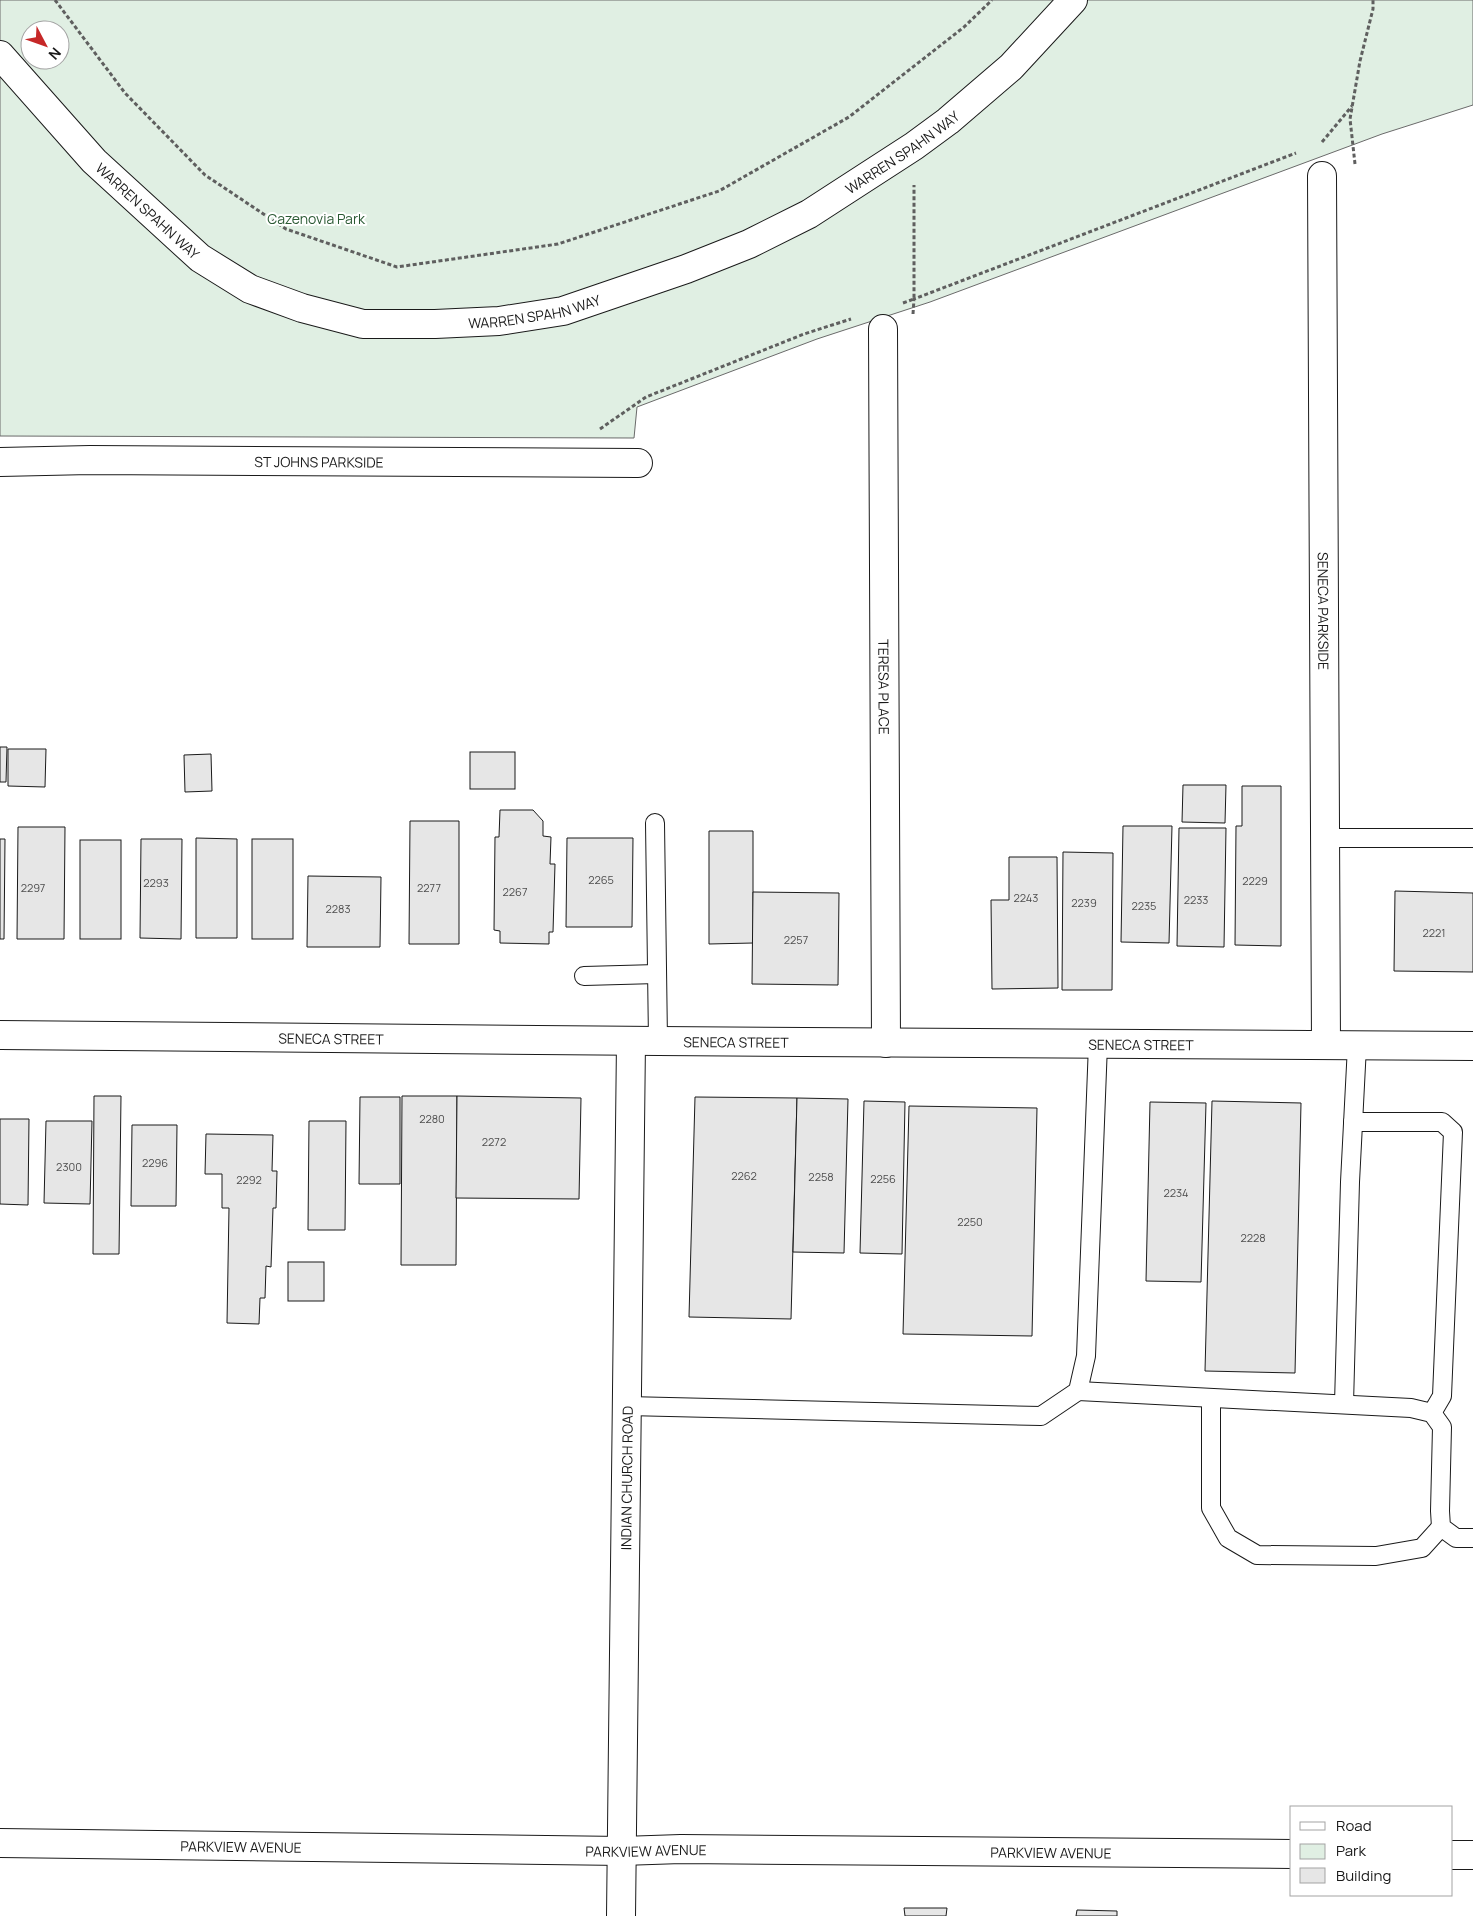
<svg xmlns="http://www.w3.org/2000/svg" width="1473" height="1916" font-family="Manrope,sans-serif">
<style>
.green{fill:#e0efe3;stroke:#6a6a6a;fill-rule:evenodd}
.building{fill:#e6e6e6;stroke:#1a1a1a}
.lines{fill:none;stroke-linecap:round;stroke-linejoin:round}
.lane-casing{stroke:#1a1a1a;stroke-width:20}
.street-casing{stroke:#1a1a1a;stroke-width:30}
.secondary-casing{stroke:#1a1a1a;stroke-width:30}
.path{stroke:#5f5f5f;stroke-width:3;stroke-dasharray:4 2.5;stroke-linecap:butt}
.lane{stroke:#fff;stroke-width:18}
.street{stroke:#fff;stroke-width:28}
.secondary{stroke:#fff;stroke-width:28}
.labels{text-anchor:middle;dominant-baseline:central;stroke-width:4;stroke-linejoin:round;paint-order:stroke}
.number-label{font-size:11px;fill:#4d4d4d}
.street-label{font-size:14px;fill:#1a1a1a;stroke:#fff}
.park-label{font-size:14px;fill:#2b5a34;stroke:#fff}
</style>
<rect width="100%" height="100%" fill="#fff"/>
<!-- green -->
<path class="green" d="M0 0H1473V105L1382 134 930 302 817 339 637 407 634 438 0 436ZM30 30H60V60H30Z"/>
<!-- building -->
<g class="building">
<polygon points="0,747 7,747 6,782 0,782"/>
<polygon points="8,749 46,749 45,787 8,786"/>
<rect x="470" y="752" width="45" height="37"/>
<polygon points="211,754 212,791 185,792 184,755"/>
<polygon points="1183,785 1226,785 1225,823 1182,822"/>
<polygon points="1242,786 1281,786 1281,946 1235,945 1236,826 1242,826"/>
<polygon points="500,810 533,810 543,821 543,836 551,837 550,864 555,864 553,932 549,932 549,944 500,943 500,931 494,930 495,837 499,837"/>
<polygon points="410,821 459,821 459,944 409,944"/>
<polygon points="1123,826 1172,826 1169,943 1121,942"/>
<polygon points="18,827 65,827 64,939 17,939"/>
<polygon points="1179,828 1226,828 1224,947 1177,946"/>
<polygon points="709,831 753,831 753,943 709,944"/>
<polygon points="196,838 237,839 237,938 196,938"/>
<polygon points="567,838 633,838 632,927 566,927"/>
<polygon points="0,839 5,839 4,939 0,939"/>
<polygon points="141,839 182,839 181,939 140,938"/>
<rect x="252" y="839" width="41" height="100"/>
<rect x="80" y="840" width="41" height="99"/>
<polygon points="1063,852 1113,853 1112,990 1062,990"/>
<polygon points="1009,857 1057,857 1058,988 992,989 991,900 1009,900"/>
<polygon points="308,876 381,877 380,947 307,947"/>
<polygon points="1395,891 1473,893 1473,972 1394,971"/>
<polygon points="753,892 839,893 838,985 752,984"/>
<polygon points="94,1096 121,1096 119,1254 93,1254"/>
<polygon points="402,1096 457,1096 456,1265 401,1265"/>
<polygon points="457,1096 581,1098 579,1199 456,1198"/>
<polygon points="360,1097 400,1097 400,1184 359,1184"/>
<polygon points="695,1097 797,1098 791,1319 689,1317"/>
<polygon points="797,1098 848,1099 844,1253 793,1252"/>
<polygon points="864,1101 905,1102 902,1254 860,1253"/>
<polygon points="1212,1101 1301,1103 1295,1373 1205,1371"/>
<polygon points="1150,1102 1206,1103 1201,1282 1146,1281"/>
<polygon points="909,1106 1037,1108 1032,1336 903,1334"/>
<polygon points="0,1119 29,1119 28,1205 0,1204"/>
<polygon points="46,1121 92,1121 90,1204 44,1203"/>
<polygon points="309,1121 346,1121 345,1230 308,1230"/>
<polygon points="132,1125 177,1125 176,1206 131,1206"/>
<polygon points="206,1134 273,1135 272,1171 277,1171 276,1208 273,1208 271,1267 266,1266 265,1298 260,1298 259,1324 227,1323 229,1208 222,1208 222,1174 205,1174"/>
<rect x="288" y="1262" width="36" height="39"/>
<polygon points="904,1908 947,1908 946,1916 905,1916"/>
<polygon points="1077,1910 1117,1911 1117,1916 1076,1916"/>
</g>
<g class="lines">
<defs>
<g id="lane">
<polyline points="655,823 658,1041"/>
<polyline points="1325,838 1473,838"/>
<polyline points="584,976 657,974"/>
<polyline points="1353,1122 1442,1122 1453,1132 1442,1396 1432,1413"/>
<polyline points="1078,1391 1411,1408 1432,1413 1442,1427 1440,1511 1441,1527 1456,1538 1473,1538"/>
<polyline points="1211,1398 1211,1508 1228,1538 1257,1555 1376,1556 1422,1548 1441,1527"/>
<polyline points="1344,1404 1350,1182 1357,1046"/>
<polyline points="627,1406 1041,1416 1078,1391 1086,1356 1098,1044"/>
</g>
<g id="street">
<path id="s1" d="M0 55 94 161 200 258 250 289 302 308 363 324H435L499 321 563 311 686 269 749 244 809 214 914 146 948 121 1011 67 1073 0"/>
<path id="s2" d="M1322 176 1326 1045"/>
<path id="s3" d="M883 329 886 1043"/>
<path id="s4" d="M0 462 90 460 638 463"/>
<path id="s5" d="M0 1843 622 1851 681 1849 1292 1854"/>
<polyline points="1452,1855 1473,1855"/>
</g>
<g id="secondary">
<path id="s6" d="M0 1035 658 1041 1473 1046"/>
<path id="s7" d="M621 1916 631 1041"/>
</g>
</defs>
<!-- lane casing -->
<use href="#lane" class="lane-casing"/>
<!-- street casing -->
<use href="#street" class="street-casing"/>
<!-- secondary casing -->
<use href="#secondary" class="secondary-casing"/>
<!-- path -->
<g class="path">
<polyline points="55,0 125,93 205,175 286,229 397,267 558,244 719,191 849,117 964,27 992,0"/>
<polyline points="1322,142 1352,106"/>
<polyline points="1355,164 1350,119 1360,61 1373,9 1373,0"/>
<polyline points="903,303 914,299 914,185"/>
<polyline points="913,314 914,299 1296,153"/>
<polyline points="600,429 646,397 804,334 851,319"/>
</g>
<!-- lane -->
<use href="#lane" class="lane"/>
<!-- street -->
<use href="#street" class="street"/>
<!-- secondary -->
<use href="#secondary" class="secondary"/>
</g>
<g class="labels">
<!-- number labels -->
<g class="number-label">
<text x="601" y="879">2265</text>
<text x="1255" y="880">2229</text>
<text x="156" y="882">2293</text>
<text x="33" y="887">2297</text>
<text x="429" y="887">2277</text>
<text x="515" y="891">2267</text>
<text x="1026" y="897">2243</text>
<text x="1196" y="899">2233</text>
<text x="1084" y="902">2239</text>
<text x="1144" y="905">2235</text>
<text x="338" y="908">2283</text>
<text x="1434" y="932">2221</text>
<text x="796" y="939">2257</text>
<text x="432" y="1118">2280</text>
<text x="494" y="1141">2272</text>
<text x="155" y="1162">2296</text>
<text x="69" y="1166">2300</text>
<text x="744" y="1175">2262</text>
<text x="821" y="1176">2258</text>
<text x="883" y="1178">2256</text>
<text x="249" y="1179">2292</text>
<text x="1176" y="1192">2234</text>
<text x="970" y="1221">2250</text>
<text x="1253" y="1237">2228</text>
</g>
<!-- street labels -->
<g class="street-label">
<text stroke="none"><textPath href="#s1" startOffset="1040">WARREN SPAHN WAY</textPath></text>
<text stroke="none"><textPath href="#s1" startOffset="215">WARREN SPAHN WAY</textPath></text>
<text stroke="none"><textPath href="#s1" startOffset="635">WARREN SPAHN WAY</textPath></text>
<text stroke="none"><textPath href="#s4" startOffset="319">ST JOHNS PARKSIDE</textPath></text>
<text stroke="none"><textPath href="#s2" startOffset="435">SENECA PARKSIDE</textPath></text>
<text stroke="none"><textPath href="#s3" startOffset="358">TERESA PLACE</textPath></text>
<text stroke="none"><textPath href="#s6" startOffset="331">SENECA STREET</textPath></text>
<text stroke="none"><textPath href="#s6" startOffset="736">SENECA STREET</textPath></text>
<text stroke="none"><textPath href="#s6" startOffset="1141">SENECA STREET</textPath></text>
<text stroke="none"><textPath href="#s7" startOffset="438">INDIAN CHURCH ROAD</textPath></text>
<text stroke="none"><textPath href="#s5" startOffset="241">PARKVIEW AVENUE</textPath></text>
<text stroke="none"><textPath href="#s5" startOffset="646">PARKVIEW AVENUE</textPath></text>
<text stroke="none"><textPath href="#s5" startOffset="1051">PARKVIEW AVENUE</textPath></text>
</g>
<!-- park labels -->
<g class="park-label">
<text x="316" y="218">Cazenovia Park</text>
</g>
</g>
<!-- legend -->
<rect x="1290" y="1806" width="162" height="90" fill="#ffffff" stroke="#a3a3a3"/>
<rect x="1300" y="1822" width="25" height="8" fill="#ffffff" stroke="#a3a3a3"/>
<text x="1336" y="1831" font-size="15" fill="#1a1a1a">Road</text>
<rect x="1300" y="1844" width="25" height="15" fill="#e0efe3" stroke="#a3a3a3"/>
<text x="1336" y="1856" font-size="15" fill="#1a1a1a">Park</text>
<rect x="1300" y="1868" width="25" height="15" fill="#e6e6e6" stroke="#a3a3a3"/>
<text x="1336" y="1881" font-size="15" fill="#1a1a1a">Building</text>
<!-- north arrow -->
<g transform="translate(45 45) rotate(131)"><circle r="24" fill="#ffffff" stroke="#a3a3a3"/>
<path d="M0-4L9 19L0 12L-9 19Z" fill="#c62828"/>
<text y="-8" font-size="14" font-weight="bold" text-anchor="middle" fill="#1a1a1a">N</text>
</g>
</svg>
